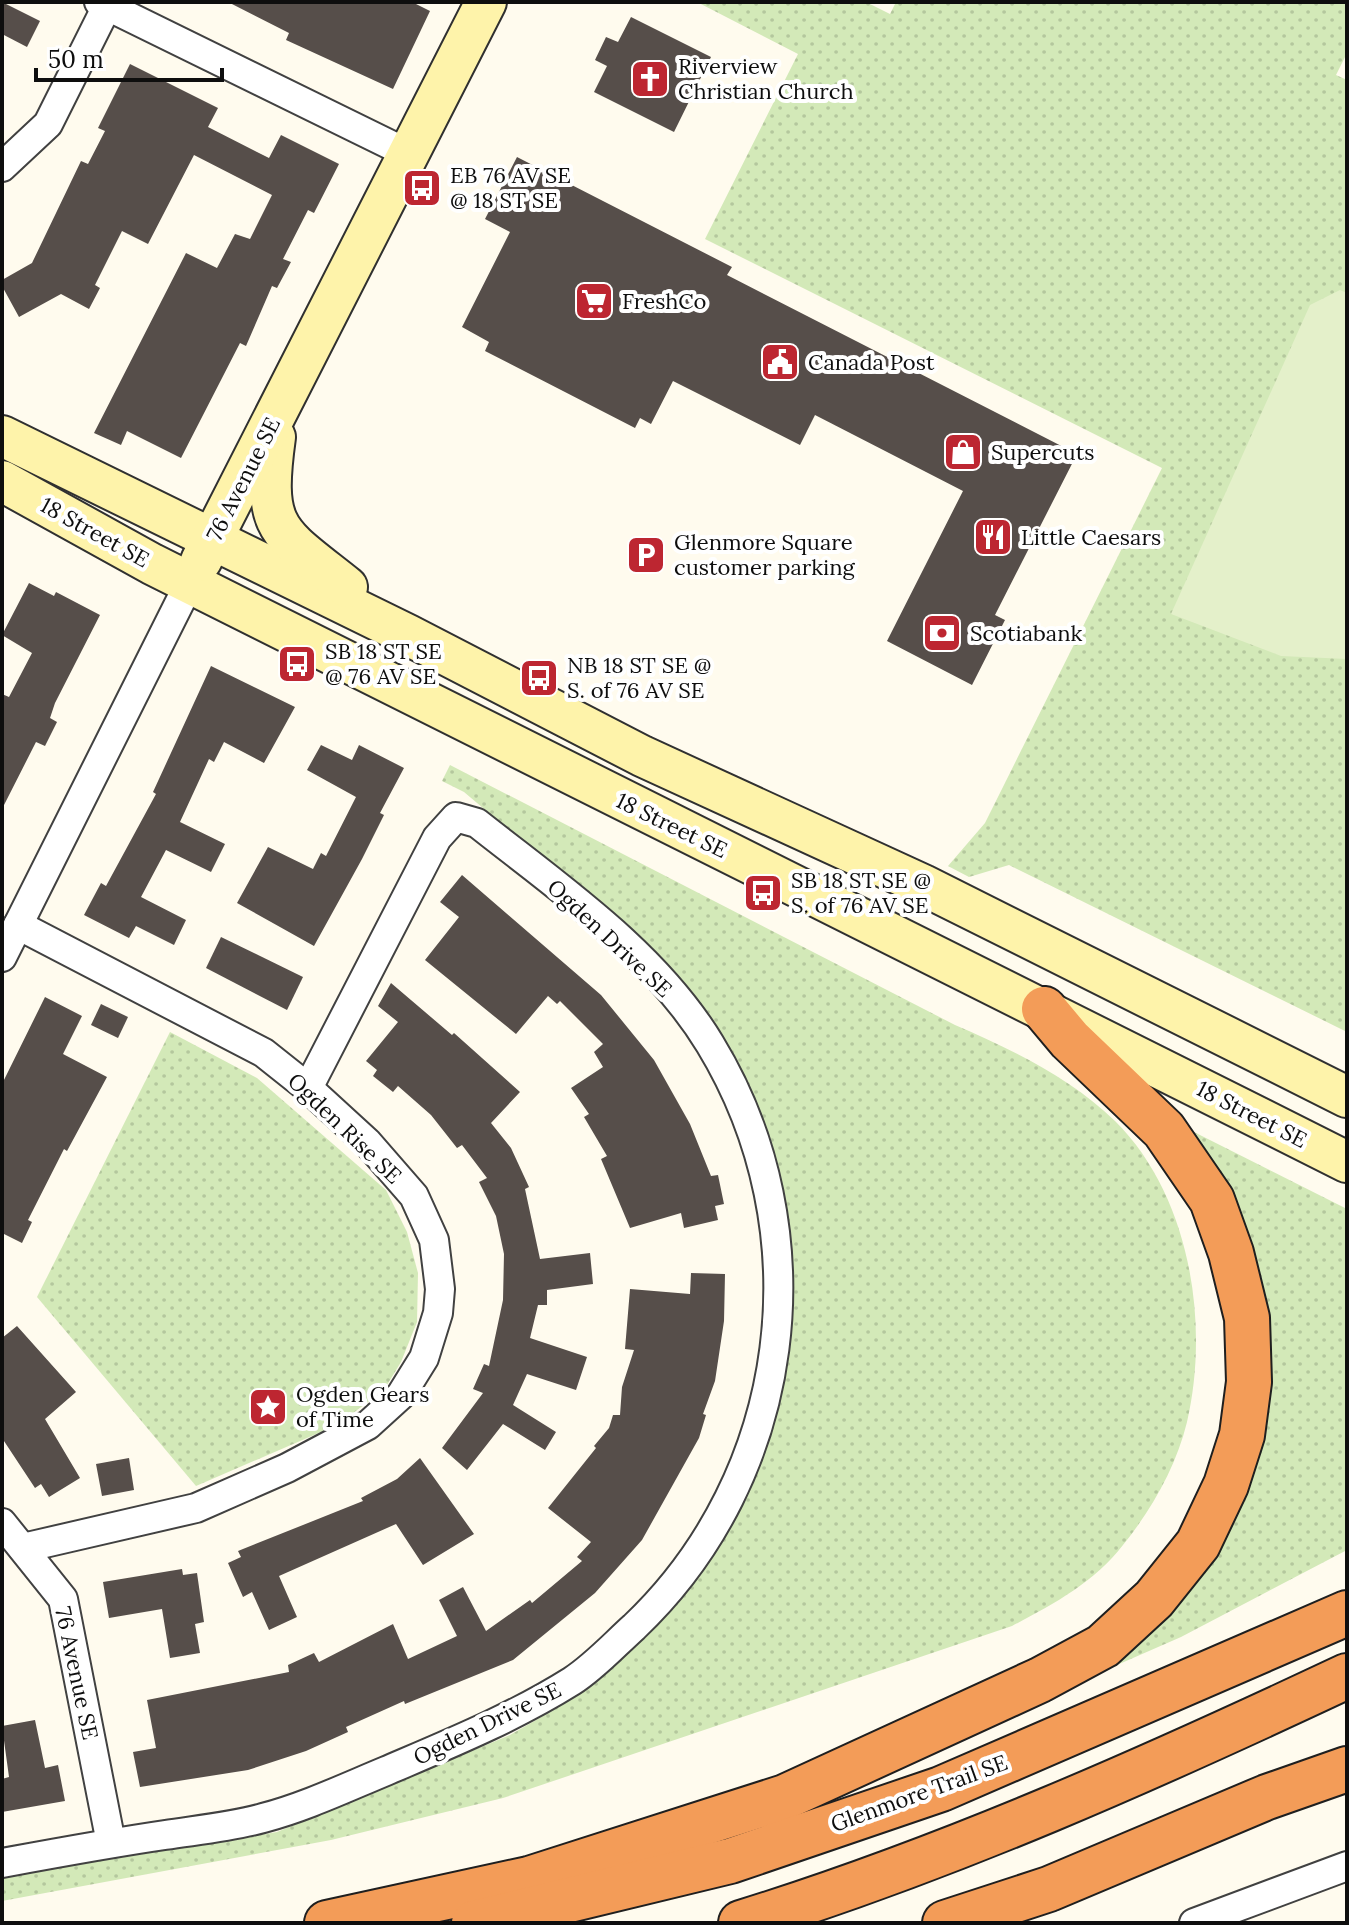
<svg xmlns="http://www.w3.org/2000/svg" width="1349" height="1925" font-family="Lora,serif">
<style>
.green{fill:url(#green-dots)}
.pitch{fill:#e4f0ca}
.building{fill:#564e4a}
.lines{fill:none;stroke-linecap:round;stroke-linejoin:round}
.street-casing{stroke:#414141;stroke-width:32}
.secondary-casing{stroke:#303030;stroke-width:44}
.highway-casing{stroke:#1f1f1f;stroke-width:48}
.street{stroke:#fff;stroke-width:28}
.secondary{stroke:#fef3aa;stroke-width:40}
.highway{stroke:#f39c58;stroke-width:44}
.labels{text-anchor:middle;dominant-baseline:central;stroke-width:8;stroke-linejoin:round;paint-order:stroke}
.poi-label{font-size:22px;fill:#0e0e0e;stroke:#fff;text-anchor:start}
.street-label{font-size:22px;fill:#0e0e0e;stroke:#fff}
</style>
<defs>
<pattern id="green-dots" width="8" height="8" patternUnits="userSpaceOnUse" patternTransform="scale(2)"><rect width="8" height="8" fill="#d3e9b8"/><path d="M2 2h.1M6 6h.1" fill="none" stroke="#b4c79d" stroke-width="1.8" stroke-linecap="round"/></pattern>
</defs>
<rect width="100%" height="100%" fill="#fffbee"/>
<!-- green -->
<g class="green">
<polygon points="697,2 866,2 890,14 896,2 1347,2 1347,53 1336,75 1347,80 1347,1032 1009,865 969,877 948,866 985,823 1162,468 705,239 798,54"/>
<path d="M450 765 955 1025C1011 1049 1071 1078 1115 1121 1190 1195 1210 1323 1187 1422 1176 1467 1152 1509 1123 1545 1095 1582 1052 1605 1012 1626L503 1798 331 1840 2 1901V1877L277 1832 510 1735 555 1709 647 1636 690 1588 727 1532 760 1464 777 1404 783 1203 770 1146 737 1065 693 995 539 855 464 792 442 781Z"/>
<polygon points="170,1032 257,1078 386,1190 407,1232 418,1273 417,1322 401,1362 384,1390 337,1425 196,1486 37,1297"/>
<polygon points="1190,1130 1347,1209 1347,1550 1181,1637 1053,1693 1255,1448"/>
</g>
<!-- pitch -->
<polygon class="pitch" points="1340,290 1347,293 1347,659 1281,656 1171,614 1310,305"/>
<!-- building -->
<g class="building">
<polygon points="2,2 40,21 27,47 2,34"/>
<polygon points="228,2 412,2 430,11 393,89 286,40 289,33"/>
<polygon points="631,17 711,57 674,132 594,92 607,66 595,60 606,37 618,42"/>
<polygon points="130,64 218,108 208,127 269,158 281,135 339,164 314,213 308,210 283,259 291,262 277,288 272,286 246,346 240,343 181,458 127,431 121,445 94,433 186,253 217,268 235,234 250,239 272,195 194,155 148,244 122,231 95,285 100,288 89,309 61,294 19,317 2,286 2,280 32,263 81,161 88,164 105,131 98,128"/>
<polygon points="517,157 732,267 727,275 1077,454 995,615 1005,620 972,685 887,641 963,491 815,415 800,445 673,381 651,424 640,418 635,428 485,351 489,342 462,327 510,232 485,219"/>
<polygon points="29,583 54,596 56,592 100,615 55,703 50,718 57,722 45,746 36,742 2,809 2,694 9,697 32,653 2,635"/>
<polygon points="211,666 295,707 264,763 224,742 214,762 209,759 180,822 225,844 211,872 166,850 141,897 186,920 174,945 136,926 129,938 84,915 101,883 106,886 156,794 153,792"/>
<polygon points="321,745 352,760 359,745 404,768 380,813 384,815 362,859 314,946 237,903 268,847 313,869 321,853 326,856 356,797 307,770"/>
<polygon points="462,875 601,995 654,1060 690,1124 711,1176 718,1175 724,1204 715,1206 718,1220 684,1228 681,1213 630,1228 601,1159 607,1156 584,1117 589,1114 571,1088 603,1067 594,1052 603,1044 560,1001 557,1004 548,996 516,1034 425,960 459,917 440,902"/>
<polygon points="221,937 303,977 287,1010 206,968"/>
<polygon points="391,983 452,1035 454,1033 520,1092 491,1123 511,1148 529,1187 525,1189 540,1259 590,1253 593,1284 547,1290 547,1305 538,1305 530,1338 587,1357 576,1390 527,1374 513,1405 556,1432 545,1450 503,1424 467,1470 442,1448 483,1393 473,1389 484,1364 489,1366 503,1300 504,1254 496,1216 479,1182 487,1178 462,1145 457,1148 431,1115 398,1086 393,1092 373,1076 377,1070 366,1061 398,1022 378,1006"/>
<polygon points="45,997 82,1016 63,1054 107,1077 67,1151 64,1149 28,1220 32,1222 22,1243 2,1233 2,1084"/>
<polygon points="101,1004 128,1017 118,1038 91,1025"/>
<polygon points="691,1273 725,1274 724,1321 715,1381 703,1414 706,1415 699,1438 642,1540 595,1593 513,1660 405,1704 404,1701 346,1727 348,1732 306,1751 248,1770 140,1787 133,1752 156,1748 147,1700 289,1672 288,1665 314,1653 319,1662 393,1624 408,1659 457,1636 439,1600 463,1587 486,1631 530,1600 532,1603 582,1561 577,1557 591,1542 548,1508 596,1448 594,1446 609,1428 613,1415 620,1415 622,1387 634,1350 625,1349 630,1289 690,1294"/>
<polygon points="17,1326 76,1392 45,1419 80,1478 49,1497 41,1484 35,1488 2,1438 2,1338"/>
<polygon points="129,1458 134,1490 102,1496 96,1464"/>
<polygon points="420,1458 474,1534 423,1565 396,1524 279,1576 297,1617 269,1630 252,1592 243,1597 228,1563 241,1557 238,1551 363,1501 361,1498 397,1479"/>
<polygon points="182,1569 183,1575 197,1573 204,1622 195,1624 200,1653 170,1658 162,1609 109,1618 103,1582"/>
<polygon points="35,1720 45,1768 58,1765 65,1801 2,1812 2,1779 9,1777 2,1726"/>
</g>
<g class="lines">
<defs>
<g id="street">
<polyline points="99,2 409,154"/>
<polyline points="2,167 48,124 107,6"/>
<polyline points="18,925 264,1053 308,1088 367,1142 414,1196 434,1240 440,1289 438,1313 424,1358 401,1395 368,1425 287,1468 196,1508 23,1548"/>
<polyline points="2,957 190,582"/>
<polyline points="2,1523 63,1599 111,1843"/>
<path d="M2 1863C56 1853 110 1843 165 1835 197 1830 231 1827 263 1818 305 1807 345 1788 386 1771 449 1744 513 1718 572 1681 594 1667 614 1645 634 1627 793 1476 824 1231 710 1044 655 953 559 888 477 823L456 817 437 838 308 1088"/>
<polyline points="1194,1923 1347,1866"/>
</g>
<g id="secondary">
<polyline points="2,436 408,635 642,756 923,885 1347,1097"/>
<path d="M275 437C262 531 277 531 347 587"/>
<polyline points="2,481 152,564 1347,1162"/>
<polyline points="201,561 486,2"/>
</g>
<g id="highway">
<polyline points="327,1923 529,1879 785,1797 1040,1680 1103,1646 1154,1599 1198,1544 1226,1485 1242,1435 1249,1382 1247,1318 1231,1253 1212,1200 1164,1130 1070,1040 1044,1009"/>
<polyline points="474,1923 730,1861 941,1789 1347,1613"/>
<path d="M741 1923C950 1858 1149 1769 1347 1676"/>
<polyline points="945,1923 1049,1889 1267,1797 1347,1769"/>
</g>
</defs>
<!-- street casing -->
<use href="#street" class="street-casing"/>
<!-- secondary casing -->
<use href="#secondary" class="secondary-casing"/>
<!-- highway casing -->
<use href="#highway" class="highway-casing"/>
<!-- street -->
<use href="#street" class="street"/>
<!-- secondary -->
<use href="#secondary" class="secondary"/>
<!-- highway -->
<use href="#highway" class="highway"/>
</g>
<!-- icons -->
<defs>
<symbol id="church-square" viewBox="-11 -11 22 22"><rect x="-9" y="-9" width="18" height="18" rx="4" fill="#bd2631" stroke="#fff"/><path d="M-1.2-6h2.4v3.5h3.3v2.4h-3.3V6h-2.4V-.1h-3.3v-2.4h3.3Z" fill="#fff"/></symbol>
<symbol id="bus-square" viewBox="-11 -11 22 22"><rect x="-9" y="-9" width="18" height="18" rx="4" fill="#bd2631" stroke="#fff"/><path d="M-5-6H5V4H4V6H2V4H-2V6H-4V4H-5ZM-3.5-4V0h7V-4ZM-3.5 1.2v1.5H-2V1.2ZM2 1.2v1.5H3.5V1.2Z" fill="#fff"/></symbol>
<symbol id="supermarket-square" viewBox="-11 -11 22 22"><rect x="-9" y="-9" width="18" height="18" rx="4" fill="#bd2631" stroke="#fff"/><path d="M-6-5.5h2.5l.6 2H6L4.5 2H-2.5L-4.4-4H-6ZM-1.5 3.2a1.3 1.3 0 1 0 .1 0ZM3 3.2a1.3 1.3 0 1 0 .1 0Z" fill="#fff"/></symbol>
<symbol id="civic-square" viewBox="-11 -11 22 22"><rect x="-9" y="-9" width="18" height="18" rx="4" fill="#bd2631" stroke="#fff"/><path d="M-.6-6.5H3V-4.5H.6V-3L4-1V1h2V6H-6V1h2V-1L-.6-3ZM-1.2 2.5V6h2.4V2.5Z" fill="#fff"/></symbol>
<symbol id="shop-square" viewBox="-11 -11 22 22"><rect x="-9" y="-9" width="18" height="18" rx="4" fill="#bd2631" stroke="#fff"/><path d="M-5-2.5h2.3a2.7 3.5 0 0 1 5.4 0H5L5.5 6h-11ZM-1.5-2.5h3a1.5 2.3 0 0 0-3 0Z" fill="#fff"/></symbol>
<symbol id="restaurant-square" viewBox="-11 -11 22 22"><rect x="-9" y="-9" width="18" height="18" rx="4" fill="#bd2631" stroke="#fff"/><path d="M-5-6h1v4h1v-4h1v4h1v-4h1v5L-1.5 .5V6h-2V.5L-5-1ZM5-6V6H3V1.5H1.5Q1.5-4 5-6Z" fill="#fff"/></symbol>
<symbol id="parking-square" viewBox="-11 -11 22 22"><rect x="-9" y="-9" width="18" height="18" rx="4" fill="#bd2631" stroke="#fff"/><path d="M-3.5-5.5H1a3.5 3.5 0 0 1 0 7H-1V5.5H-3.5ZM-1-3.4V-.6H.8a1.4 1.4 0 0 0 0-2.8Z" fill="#fff"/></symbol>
<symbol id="bank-square" viewBox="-11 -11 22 22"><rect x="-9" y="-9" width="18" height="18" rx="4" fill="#bd2631" stroke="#fff"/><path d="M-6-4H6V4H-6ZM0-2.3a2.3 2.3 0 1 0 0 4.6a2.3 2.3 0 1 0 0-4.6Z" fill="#fff"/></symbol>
<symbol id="sight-square" viewBox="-11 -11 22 22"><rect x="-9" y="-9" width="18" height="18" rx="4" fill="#bd2631" stroke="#fff"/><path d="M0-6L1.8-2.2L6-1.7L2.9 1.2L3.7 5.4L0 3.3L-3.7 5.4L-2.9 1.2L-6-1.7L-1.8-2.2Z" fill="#fff"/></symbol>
</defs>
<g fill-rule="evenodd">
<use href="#church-square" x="628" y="57" width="44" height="44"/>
<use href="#bus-square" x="400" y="166" width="44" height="44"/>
<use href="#supermarket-square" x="572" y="279" width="44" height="44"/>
<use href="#civic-square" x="758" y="340" width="44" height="44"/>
<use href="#shop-square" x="941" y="430" width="44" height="44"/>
<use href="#restaurant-square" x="971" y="515" width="44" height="44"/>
<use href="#parking-square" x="624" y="533" width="44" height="44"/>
<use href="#bank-square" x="920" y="611" width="44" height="44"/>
<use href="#bus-square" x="275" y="642" width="44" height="44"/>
<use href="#bus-square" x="517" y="656" width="44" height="44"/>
<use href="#bus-square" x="741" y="871" width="44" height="44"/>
<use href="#sight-square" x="246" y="1385" width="44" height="44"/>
</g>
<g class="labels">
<!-- poi labels -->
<g class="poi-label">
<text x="678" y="66">Riverview<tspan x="678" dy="25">Christian Church</tspan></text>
<text x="450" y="175">EB 76 AV SE<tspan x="450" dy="25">@ 18 ST SE</tspan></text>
<text x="622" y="301">FreshCo</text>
<text x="808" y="362">Canada Post</text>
<text x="991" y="452">Supercuts</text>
<text x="1021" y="537">Little Caesars</text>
<text x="674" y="542">Glenmore Square<tspan x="674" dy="25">customer parking</tspan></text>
<text x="970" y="633">Scotiabank</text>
<text x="325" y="651">SB 18 ST SE<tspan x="325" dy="25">@ 76 AV SE</tspan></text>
<text x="567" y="665">NB 18 ST SE @<tspan x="567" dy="25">S. of 76 AV SE</tspan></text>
<text x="791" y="880">SB 18 ST SE @<tspan x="791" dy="25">S. of 76 AV SE</tspan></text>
<text x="296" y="1394">Ogden Gears<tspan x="296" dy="25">of Time</tspan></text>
</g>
<!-- street labels -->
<g class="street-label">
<text transform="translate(243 479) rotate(-63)">76 Avenue SE</text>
<text transform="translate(95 532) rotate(29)">18 Street SE</text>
<text transform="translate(672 825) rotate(26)">18 Street SE</text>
<text transform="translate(610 938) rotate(43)">Ogden Drive SE</text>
<text transform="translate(1252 1114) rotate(27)">18 Street SE</text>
<text transform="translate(345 1128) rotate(44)">Ogden Rise SE</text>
<text transform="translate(77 1673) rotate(78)">76 Avenue SE</text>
<text transform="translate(487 1723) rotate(-26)">Ogden Drive SE</text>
<text transform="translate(919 1793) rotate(-20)">Glenmore Trail SE</text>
</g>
</g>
<!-- border -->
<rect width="1349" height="1925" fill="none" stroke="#0e0e0e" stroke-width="8"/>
<!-- scale -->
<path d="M36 68v12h186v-12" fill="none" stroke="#0e0e0e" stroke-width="4"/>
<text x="48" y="68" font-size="24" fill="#0e0e0e" stroke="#ffffff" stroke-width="6" paint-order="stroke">50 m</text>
</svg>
